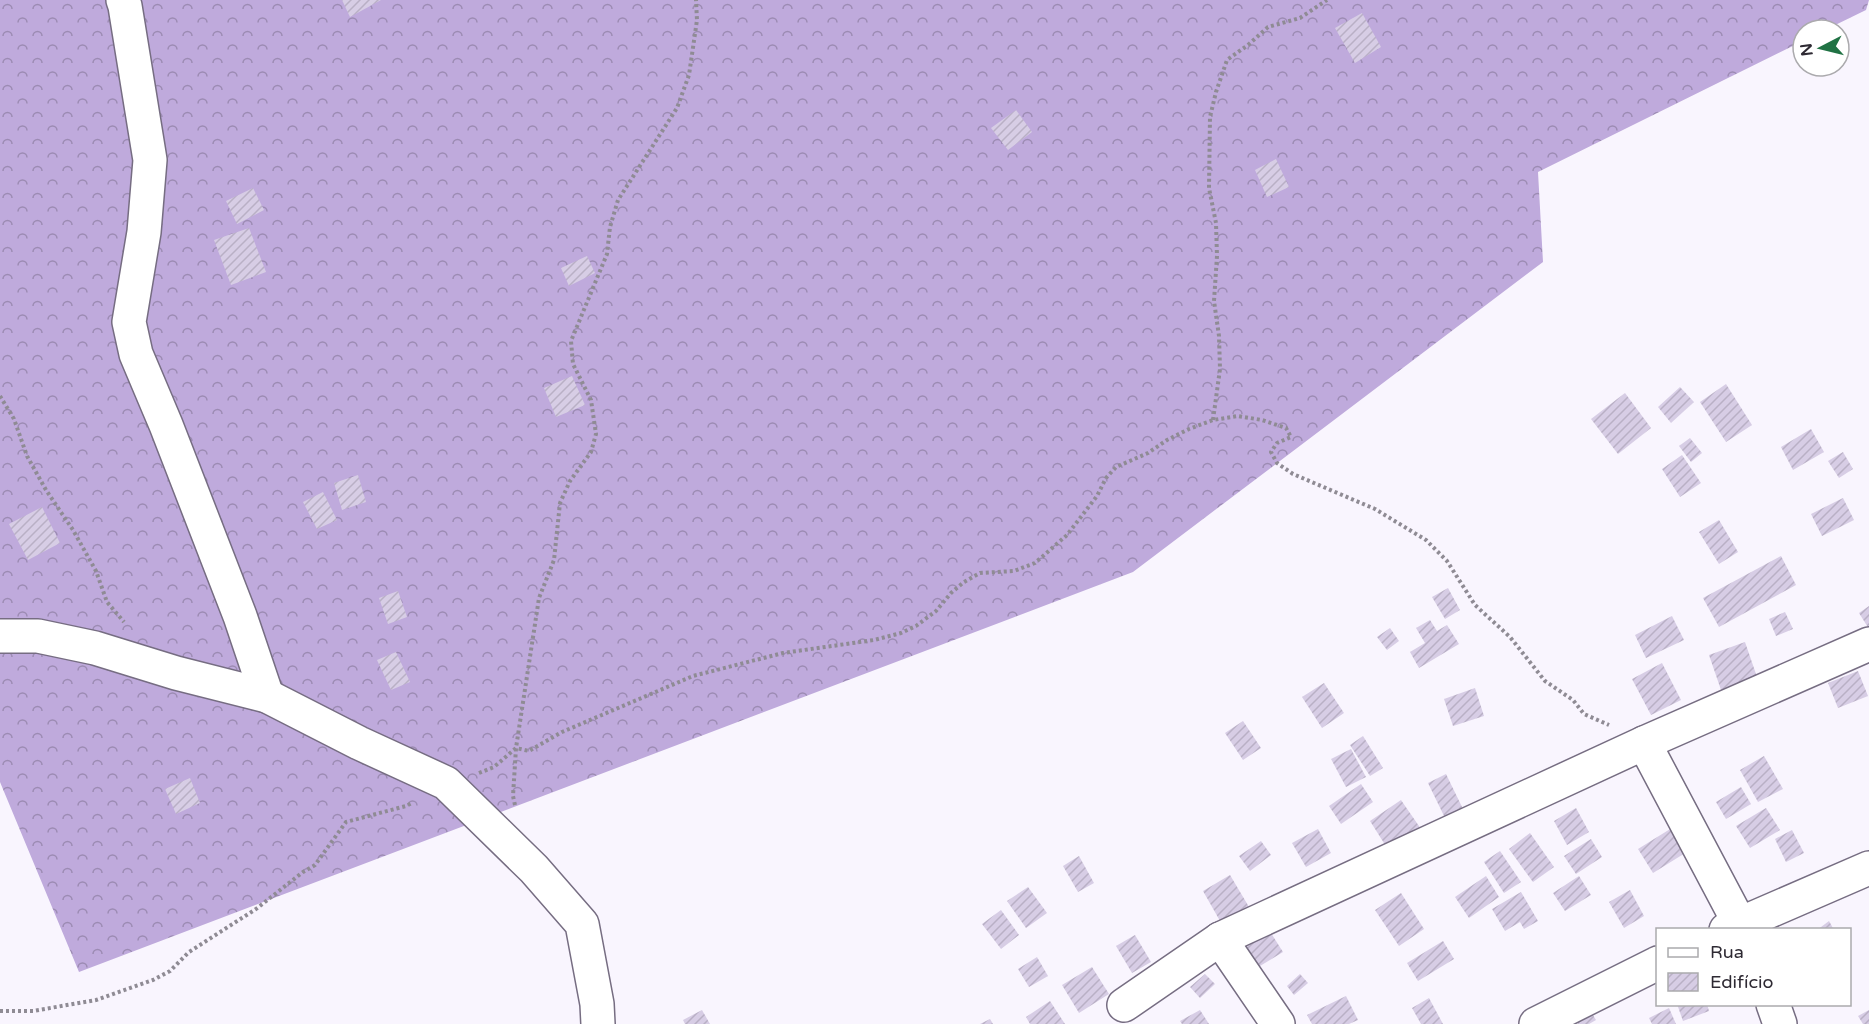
<svg xmlns="http://www.w3.org/2000/svg" width="1869" height="1024" font-family="'Varela Round',sans-serif">
<style>
.forest{fill:url(#forest-crowns)}
.building{fill:url(#building-hatch)}
.lines{fill:none;stroke-linecap:round;stroke-linejoin:round}
.minor-casing{stroke:#766d82;stroke-width:36}
.path{stroke:#8f8b94;stroke-width:4;stroke-dasharray:3 3;stroke-linecap:butt}
.minor{stroke:#fff;stroke-width:33}
</style>
<defs>
<pattern id="forest-crowns" width="20" height="18" patternUnits="userSpaceOnUse" patternTransform="scale(1.5)"><rect width="20" height="18" fill="#bfaadc"/><path d="M2 6a3 3 0 1 1 6 0M12 15a3 3 0 1 1 6 0" fill="none" stroke="#9c8bb3"/></pattern>
<pattern id="building-hatch" width="6" height="6" patternUnits="userSpaceOnUse" patternTransform="scale(1.5)"><rect width="6" height="6" fill="#d7cde5"/><path d="M-1 1l2-2M0 6l6-6M5 7l2-2" fill="none" stroke="#b9b0c5"/></pattern>
</defs>
<rect width="100%" height="100%" fill="#f9f5fe"/>
<!-- forest -->
<polygon class="forest" points="0,0 1869,0 1866,10 1825,30 1803,30 1803,41 1538,172 1543,262 1133,572 79,972 0,782"/>
<!-- building -->
<g class="building">
<polygon points="342,0 381,0 350,17"/>
<polygon points="1362,13 1381,47 1355,63 1335,28"/>
<polygon points="1016,110 1032,132 1008,150 991,128"/>
<polygon points="1276,159 1289,187 1267,197 1255,170"/>
<polygon points="253,188 264,210 237,224 226,201"/>
<polygon points="249,228 266,272 231,285 214,240"/>
<polygon points="587,256 595,273 569,286 561,268"/>
<polygon points="572,376 585,405 556,417 544,388"/>
<polygon points="1726,384 1752,425 1726,442 1700,402"/>
<polygon points="1680,387 1694,402 1671,423 1658,407"/>
<polygon points="1625,393 1651,428 1618,454 1591,419"/>
<polygon points="1811,429 1824,452 1793,470 1781,447"/>
<polygon points="1690,438 1702,453 1691,462 1679,446"/>
<polygon points="1843,452 1853,469 1839,478 1828,461"/>
<polygon points="1682,455 1701,483 1680,497 1662,469"/>
<polygon points="358,475 366,502 342,510 334,483"/>
<polygon points="323,492 337,520 317,529 303,502"/>
<polygon points="1843,498 1854,520 1822,536 1811,514"/>
<polygon points="42,507 60,543 28,560 9,524"/>
<polygon points="1719,520 1738,552 1719,564 1699,532"/>
<polygon points="1781,556 1796,585 1719,627 1703,598"/>
<polygon points="1448,588 1460,610 1445,619 1432,597"/>
<polygon points="398,591 407,617 388,624 379,598"/>
<polygon points="1869,606 1869,629 1859,613"/>
<polygon points="1785,612 1793,629 1776,636 1769,619"/>
<polygon points="1672,616 1684,640 1646,658 1635,635"/>
<polygon points="1430,620 1437,631 1447,625 1459,644 1419,668 1410,652 1425,643 1416,628"/>
<polygon points="1390,628 1399,641 1387,650 1377,637"/>
<polygon points="1745,642 1757,677 1721,690 1709,655"/>
<polygon points="396,652 410,682 391,690 377,660"/>
<polygon points="1662,663 1681,700 1651,715 1632,679"/>
<polygon points="1858,671 1868,696 1838,708 1828,683"/>
<polygon points="1324,683 1344,713 1322,728 1302,697"/>
<polygon points="1475,688 1484,716 1453,726 1444,699"/>
<polygon points="1243,721 1261,748 1243,760 1225,733"/>
<polygon points="1363,736 1383,768 1370,776 1350,745"/>
<polygon points="1351,749 1366,777 1346,787 1331,759"/>
<polygon points="1764,756 1783,789 1758,802 1740,770"/>
<polygon points="1446,774 1463,809 1445,818 1428,783"/>
<polygon points="190,778 200,803 176,814 165,789"/>
<polygon points="1361,784 1373,802 1341,824 1329,806"/>
<polygon points="1741,787 1751,804 1726,819 1716,802"/>
<polygon points="1401,800 1421,829 1389,851 1370,821"/>
<polygon points="1576,808 1589,832 1567,845 1554,821"/>
<polygon points="1766,808 1780,830 1750,848 1736,826"/>
<polygon points="1675,826 1690,850 1653,873 1638,849"/>
<polygon points="1318,829 1331,853 1306,867 1292,843"/>
<polygon points="1792,830 1804,853 1786,862 1775,839"/>
<polygon points="1530,833 1554,867 1533,882 1509,849"/>
<polygon points="1591,839 1602,857 1576,874 1564,856"/>
<polygon points="1261,841 1271,855 1250,871 1239,856"/>
<polygon points="1500,851 1521,882 1504,893 1484,862"/>
<polygon points="1079,856 1094,883 1078,892 1063,866"/>
<polygon points="1230,875 1252,912 1224,928 1203,891"/>
<polygon points="1486,876 1499,897 1469,918 1455,897"/>
<polygon points="1579,876 1591,895 1565,911 1553,893"/>
<polygon points="1028,887 1047,913 1026,928 1007,901"/>
<polygon points="1630,890 1644,916 1624,928 1609,902"/>
<polygon points="1521,892 1538,921 1524,929 1520,922 1505,931 1492,909"/>
<polygon points="1401,893 1424,929 1399,946 1375,910"/>
<polygon points="1001,910 1019,935 1001,949 982,924"/>
<polygon points="1829,921 1834,930 1817,930"/>
<polygon points="1269,930 1283,952 1255,969 1242,947"/>
<polygon points="1135,935 1151,962 1132,973 1116,946"/>
<polygon points="1443,941 1454,959 1418,981 1407,963"/>
<polygon points="1037,957 1048,976 1029,987 1018,969"/>
<polygon points="1092,967 1109,994 1079,1013 1062,985"/>
<polygon points="1205,974 1215,984 1200,998 1190,987"/>
<polygon points="1300,974 1308,983 1294,995 1287,986"/>
<polygon points="1346,996 1358,1020 1349,1024 1312,1024 1307,1015"/>
<polygon points="1429,998 1443,1024 1421,1024 1412,1008"/>
<polygon points="1050,1001 1065,1024 1030,1024 1026,1017"/>
<polygon points="1677,1004 1707,1004 1709,1011 1683,1021"/>
<polygon points="1588,1007 1596,1020 1589,1024 1578,1024 1574,1016"/>
<polygon points="1669,1008 1676,1024 1652,1024 1649,1018"/>
<polygon points="702,1010 710,1024 685,1024 683,1020"/>
<polygon points="1200,1010 1209,1024 1182,1024 1180,1021"/>
<polygon points="1869,1010 1869,1024 1863,1024 1858,1016"/>
<polygon points="990,1019 993,1024 980,1024"/>
</g>
<g class="lines">
<defs>
<g id="minor">
<polyline points="123,0 125,6 150,160 144,232 129,322 136,354 166,425 240,616 267,696"/>
<polyline points="0,636 38,636 95,648 176,673 267,696 359,743 446,783 534,869 582,924 597,1004 598,1024"/>
<polyline points="1644,743 1743,930"/>
<polyline points="1726,930 1869,868"/>
<polyline points="1220,939 1278,1024"/>
<polyline points="1773,1004 1780,1024"/>
<polyline points="1124,1005 1220,939 1644,743 1869,644"/>
<polyline points="1536,1024 1658,963"/>
</g>
</defs>
<!-- minor casing -->
<use href="#minor" class="minor-casing"/>
<!-- path -->
<g class="path">
<polyline points="0,396 14,419 27,456 46,490 73,530 96,571 107,602 124,622"/>
<polyline points="1213,420 1220,369 1219,336 1214,301 1217,256 1216,223 1209,188 1210,117 1216,92 1227,60 1248,45 1268,27 1300,18 1327,0"/>
<polyline points="479,773 494,767 516,748 529,751 562,732 693,676 783,653 874,640 901,633 916,626 936,611 951,593 964,582 980,573 1014,571 1035,563 1067,535 1097,496 1106,478 1116,467 1148,453 1167,440 1189,429 1213,420 1238,416 1262,420 1286,428 1291,437 1277,443 1271,452 1277,463 1293,474 1375,509 1426,540 1447,561 1475,605 1510,637 1545,681 1573,700 1584,714 1609,725"/>
<polyline points="515,805 513,796 516,748 539,598 554,560 560,503 570,481 591,452 596,434 591,400 573,364 571,341 607,254 610,227 618,200 677,108 689,75 697,20 696,0"/>
<polyline points="0,1011 33,1011 96,1000 153,980 170,971 189,952 256,909 303,872 315,865 346,822 406,806 412,803"/>
</g>
<!-- minor -->
<use href="#minor" class="minor"/>
</g>
<!-- legend -->
<rect x="1656" y="928" width="195" height="78" fill="#ffffff" stroke="#abaaad" stroke-width="1.5"/>
<rect x="1668" y="948" width="30" height="9" fill="#ffffff" stroke="#abaaad" stroke-width="1.5"/>
<text x="1710" y="958" font-size="18" fill="#2e2a33">Rua</text>
<rect x="1668" y="973" width="30" height="18" fill="url(#building-hatch)" stroke="#abaaad" stroke-width="1.5"/>
<text x="1710" y="988" font-size="18" fill="#2e2a33">Edifício</text>
<!-- north arrow -->
<g transform="translate(1821 48) rotate(263)"><circle r="28" fill="#ffffff" stroke="#abaaad" stroke-width="1.5"/>
<path d="M0-4.5L10 22L0 15L-10 22Z" fill="#207244"/>
<text y="-9" font-size="16" font-weight="bold" text-anchor="middle" fill="#2e2a33">N</text>
</g>
</svg>
